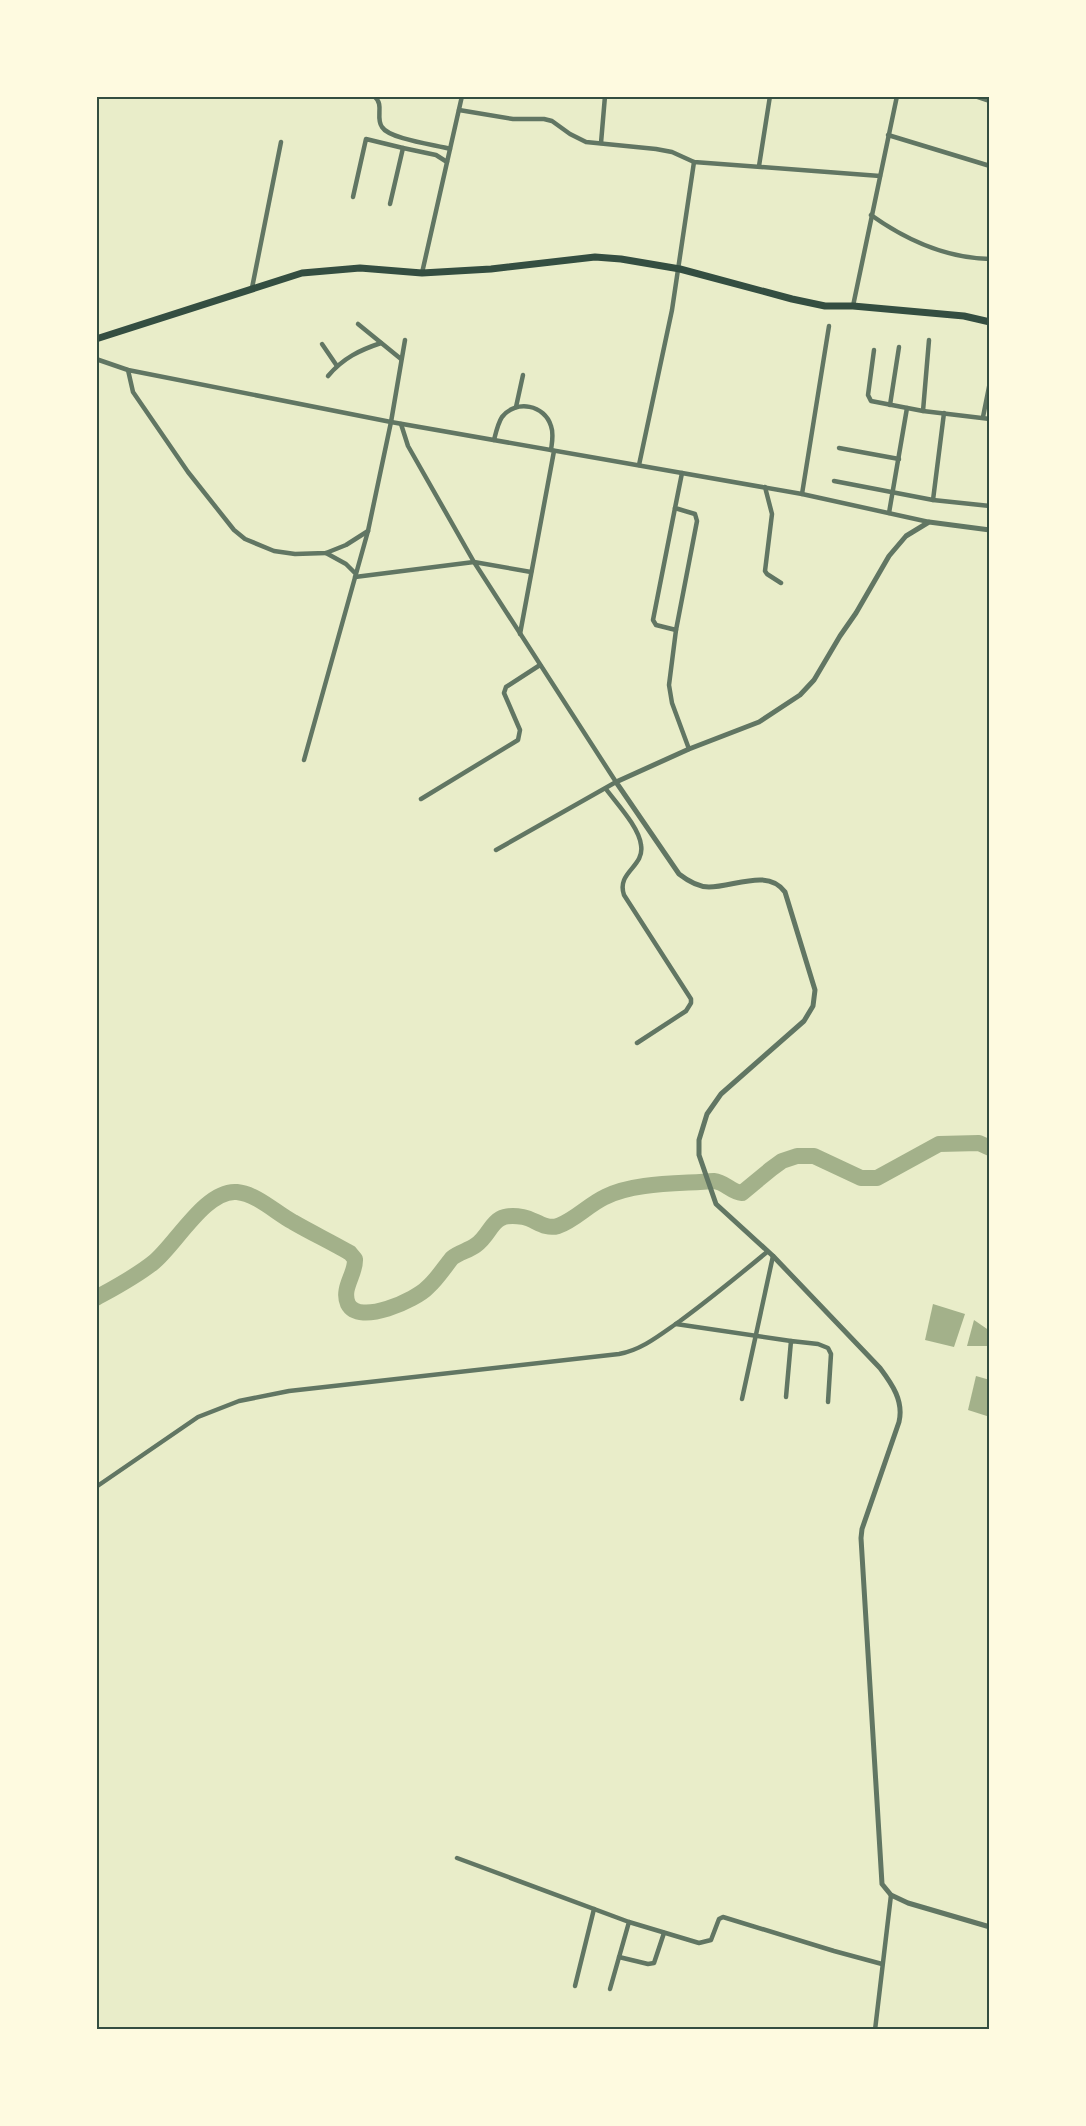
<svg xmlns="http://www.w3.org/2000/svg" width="1086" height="2126" font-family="Figtree,sans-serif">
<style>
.water{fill:#a3b18a}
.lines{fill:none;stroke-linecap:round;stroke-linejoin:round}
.river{stroke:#a3b18a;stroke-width:16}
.minor{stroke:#617663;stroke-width:4.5}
.tertiary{stroke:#617663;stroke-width:5}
.primary{stroke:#344e41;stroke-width:7}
.neatline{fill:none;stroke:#344e41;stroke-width:2}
</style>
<rect width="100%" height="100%" fill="#e9edc9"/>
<!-- water -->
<g class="water">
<polygon points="933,1304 965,1314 954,1347 925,1340"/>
<polygon points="974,1320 990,1331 990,1346 967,1346"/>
<polygon points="976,1376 990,1380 990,1417 968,1410"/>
</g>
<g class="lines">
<!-- river -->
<path class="river" d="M96 1298C116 1287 137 1276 154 1262 176 1244 206 1189 237 1192 257 1194 276 1213 293 1222 312 1233 331 1242 350 1253L355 1259C356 1274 341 1288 348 1304 359 1326 416 1300 428 1287 437 1279 444 1268 452 1258 459 1252 468 1251 476 1245 494 1232 490 1211 523 1217 535 1219 544 1230 558 1226 575 1220 588 1205 605 1197 635 1182 680 1184 714 1181 725 1182 731 1192 742 1193L771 1169 782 1161 797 1156H814L861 1178H877L939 1144 979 1143 990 1148"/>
<!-- minor -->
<g class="minor">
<path d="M374 96C385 105 375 117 382 127 389 139 436 145 450 149"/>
<polyline points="975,96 990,101"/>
<polyline points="459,110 513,119 544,119 552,121 570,134 586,142 656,149 672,152 694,162 880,176"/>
<polyline points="888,135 990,166"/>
<polyline points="601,143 605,96"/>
<polyline points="759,166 770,96"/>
<polyline points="353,197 366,139 403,148"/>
<polyline points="390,204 403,148 436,155 447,162"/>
<path d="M871 215C906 240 946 258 990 259"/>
<polyline points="422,273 462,96"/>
<polyline points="252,288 281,142"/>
<polyline points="853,306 897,96"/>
<polyline points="358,324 401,359"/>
<polyline points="322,344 337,366"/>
<polyline points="874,350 868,395 871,401 923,411 990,419"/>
<polyline points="96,359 128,370 391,422 802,494 929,522"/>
<polyline points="128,370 133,392 188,472 234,530 245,539 274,551 295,554 326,553 346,545 368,531"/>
<path d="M328 376C343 358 360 350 381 343"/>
<polyline points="890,405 899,347"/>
<polyline points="516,407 523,375"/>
<polyline points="923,411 929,340"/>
<polyline points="983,417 990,382"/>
<polyline points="401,424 408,446 474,562 616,782 496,850"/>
<path d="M494 440C496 432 498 423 502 417 516 399 545 405 551 426 554 434 552 442 551 450"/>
<polyline points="839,448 899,459"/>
<polyline points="639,465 672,310 694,162"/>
<polyline points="682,473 675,508 695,514 697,521 676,630 669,685 672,703 689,749"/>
<polyline points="834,481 933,500 990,506"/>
<polyline points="765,487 772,514 765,571 767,574 781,583"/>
<polyline points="802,494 829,326"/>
<polyline points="933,500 944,413"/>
<polyline points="675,508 653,620 656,625 676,630"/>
<polyline points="889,513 907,408"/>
<polyline points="326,553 346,564 355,573"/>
<polyline points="355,577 474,562 531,572"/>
<polyline points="520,634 554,451"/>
<polyline points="304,760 368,531 391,422 405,340"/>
<path d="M606 789C617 804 639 827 641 845 645 867 616 872 624 895L691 999V1003L686 1011 637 1043"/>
<polyline points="421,799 518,740 520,730 504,693 506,687 540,665"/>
<polyline points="676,1324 791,1341"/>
<polyline points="786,1397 791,1341 818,1344 828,1348 831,1354 828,1402"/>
<polyline points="742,1399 773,1256"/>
<path d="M96 1487 198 1417 239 1401 289 1391 619 1354C642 1350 661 1334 680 1321 710 1299 738 1276 767 1252"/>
<polyline points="457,1858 629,1922 699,1943 711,1940 719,1919 723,1917 834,1951 882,1964"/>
<polyline points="619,1957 648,1964 654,1963 664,1933"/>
<polyline points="575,1986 594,1909"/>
<polyline points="610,1989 629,1922"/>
<polyline points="875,2030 891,1895"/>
</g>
<!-- tertiary -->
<path class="tertiary" d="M990 530 929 522 906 536 889 556 856 613 840 636 814 680 800 695 759 722 689 749 616 782 679 874C688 881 698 887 709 887 734 887 768 868 785 892L815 990 813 1006 804 1021 721 1094 707 1114 699 1140V1155L716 1204 773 1256 880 1368C892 1384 904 1401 899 1422L862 1529 861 1538 882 1884 891 1895 908 1903 990 1927"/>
<!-- primary -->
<polyline class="primary" points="96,339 302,273 360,268 422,273 491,269 595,257 621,259 680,269 792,299 825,306 853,306 964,316 990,322"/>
</g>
<!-- border -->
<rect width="1086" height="2126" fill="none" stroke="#fefae0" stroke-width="195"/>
<rect x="98" y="98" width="890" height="1930" class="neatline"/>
</svg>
